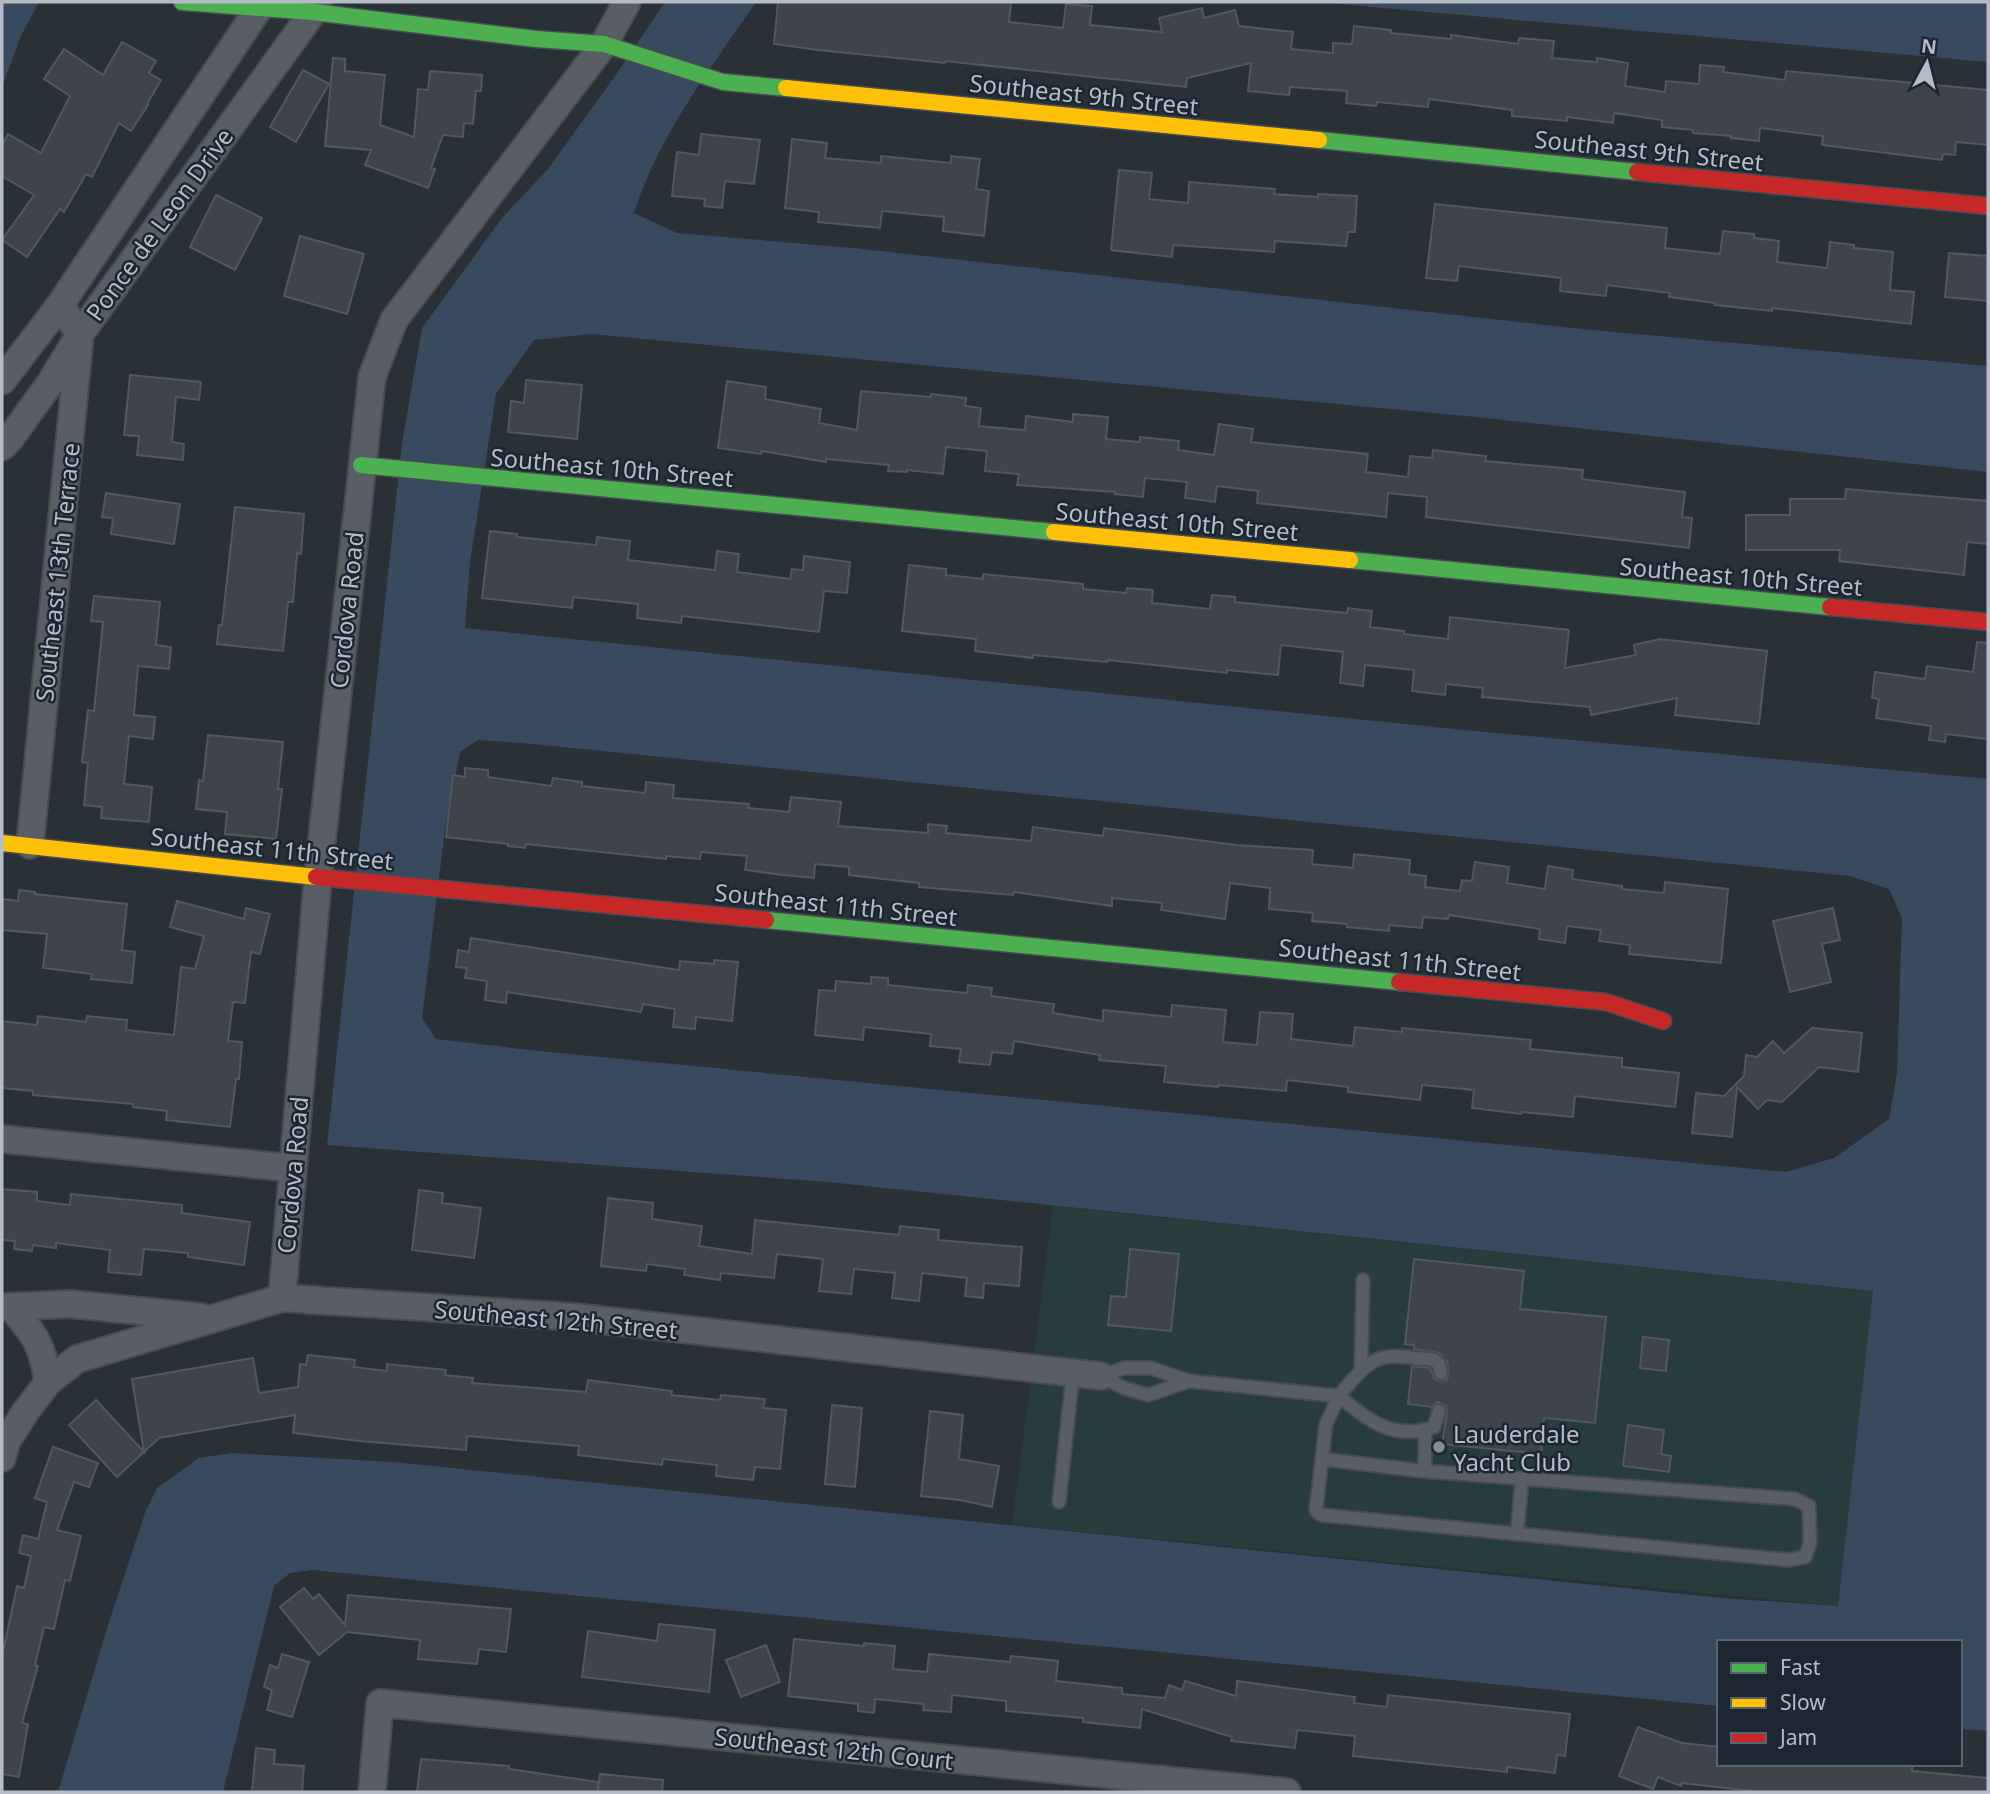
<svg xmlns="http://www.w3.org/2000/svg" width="1990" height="1794" font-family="'Noto Sans',sans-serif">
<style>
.green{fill:#273c3c}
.water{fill:#384a5e;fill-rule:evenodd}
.building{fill:#3e444a;stroke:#51585e;stroke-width:2}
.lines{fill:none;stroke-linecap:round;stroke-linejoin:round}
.lane-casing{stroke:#484c51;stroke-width:16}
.street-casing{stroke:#484c51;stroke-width:30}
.fast-casing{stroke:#484c51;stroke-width:19}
.slow-casing{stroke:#484c51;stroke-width:19}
.jam-casing{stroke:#484c51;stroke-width:19}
.lane{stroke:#595e65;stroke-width:12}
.street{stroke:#595e65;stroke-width:26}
.fast{stroke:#4caf50;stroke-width:16}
.slow{stroke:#ffc107;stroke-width:16}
.jam{stroke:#c62828;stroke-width:16}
.poi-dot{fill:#838c94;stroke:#1d2731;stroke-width:2.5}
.labels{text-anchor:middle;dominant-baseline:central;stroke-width:5;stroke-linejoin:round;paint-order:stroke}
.street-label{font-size:24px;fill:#b4bdc7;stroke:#1d2731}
.poi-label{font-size:24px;fill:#b4bdc7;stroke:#1d2731;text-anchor:start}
</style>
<rect width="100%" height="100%" fill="#293036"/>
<!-- green -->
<polygon class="green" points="1053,1206 1874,1291 1838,1606 1012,1525"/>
<!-- water -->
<g class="water">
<polygon points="2,2 39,2 21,36 2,87"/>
<path d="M665 2H756C711 68 659 135 634 213L677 233 854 248 1582 329 1988 366V472L1466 416 591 334 534 340 496 394 470 562 465 628 1464 730 1988 779V1731L1960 1729V1642H1719V1706L312 1570 290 1573 274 1586 223 1792H58L109 1622 145 1513 157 1488 199 1458 232 1453 394 1462 1722 1598 1838 1606 1873 1291 828 1182 327 1145 402 443 422 328 502 218 548 169 615 76ZM478 740 522 743 1850 876 1889 889 1902 918 1897 1073 1889 1119 1834 1158 1786 1172 539 1051 436 1039 422 1018 445 829 460 752Z"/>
<polygon points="1317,2 1988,2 1988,62"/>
</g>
<!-- building -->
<g class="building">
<polygon points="778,2 1011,2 1009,22 1063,28 1066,4 1092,6 1090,25 1162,32 1159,18 1202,8 1204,18 1235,10 1239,26 1293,32 1291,49 1333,53 1333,43 1352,44 1354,26 1391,30 1391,33 1451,39 1451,35 1518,44 1519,38 1554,41 1552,58 1597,62 1597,58 1628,63 1625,86 1665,92 1666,81 1699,84 1700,65 1724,67 1723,72 1785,80 1786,71 1988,90 1988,145 1956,142 1955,155 1943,154 1942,160 1822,145 1823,136 1760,128 1759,141 1731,138 1731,136 1693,133 1693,130 1662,127 1662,120 1614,113 1613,123 1567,117 1567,121 1512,116 1512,110 1429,99 1428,107 1377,102 1376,106 1346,103 1347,91 1290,87 1289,95 1248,91 1251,63 1187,78 1186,87 945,61 945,63 818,50 774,44"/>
<polygon points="122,42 156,61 149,73 161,80 147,104 148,105 131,131 119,123 92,177 86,174 64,212 60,209 27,257 2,240 34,195 2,176 2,145 8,134 41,153 70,96 44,79 64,49 103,75"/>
<polygon points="333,58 345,59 345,71 385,75 380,125 414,137 418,89 428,90 430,71 482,75 481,91 476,91 473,124 464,123 463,137 443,135 431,168 435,169 428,188 365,165 371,150 325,146"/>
<polygon points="303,70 329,84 296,142 270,127"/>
<polygon points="701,134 760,140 754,184 725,181 722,208 704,206 705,199 672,196 677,152 699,155"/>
<polygon points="792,139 827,143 825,158 881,163 881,156 951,163 951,156 980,159 976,189 989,191 984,236 943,231 944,217 882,211 880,228 818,222 819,212 785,208"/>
<polygon points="1119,170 1152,173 1149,199 1188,203 1189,182 1275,189 1274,194 1318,197 1318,194 1357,196 1355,232 1348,232 1346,246 1275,241 1274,252 1173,245 1172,257 1111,250"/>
<polygon points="216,195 262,218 235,270 190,247"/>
<polygon points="1435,204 1667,228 1665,248 1720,254 1723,231 1754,234 1754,238 1779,241 1777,262 1827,268 1830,242 1854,245 1854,248 1893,252 1890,290 1914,292 1911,324 1772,308 1772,311 1715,305 1715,303 1669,297 1670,293 1607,285 1606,296 1560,291 1561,278 1459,266 1457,281 1426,278"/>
<polygon points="300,236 364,254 347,314 284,296"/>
<polygon points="1949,253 1988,256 1988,301 1945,297"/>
<polygon points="130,375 201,382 199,400 176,397 172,442 184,444 183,460 137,455 139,436 124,435"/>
<polygon points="526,380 582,385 577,439 508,432 511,401 524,403"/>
<polygon points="727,381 766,387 765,399 821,409 819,423 857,430 861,391 931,397 931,394 966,398 965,406 981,408 979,426 1025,430 1026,416 1073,422 1073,414 1108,417 1106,439 1140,442 1140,437 1179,441 1178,450 1214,455 1219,424 1253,429 1251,442 1368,454 1366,472 1408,477 1410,456 1432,458 1433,450 1486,456 1485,461 1583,470 1582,479 1685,492 1682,517 1692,518 1689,548 1426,517 1427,497 1388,493 1386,517 1257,503 1258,491 1217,486 1215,502 1185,498 1187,482 1145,478 1143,497 1115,494 1115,492 1017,485 1019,474 985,471 987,451 946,447 943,474 907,470 907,472 888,471 889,465 826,459 826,462 762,451 761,454 718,448"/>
<polygon points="1846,489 1988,501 1988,544 1967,542 1964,575 1839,561 1840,550 1746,550 1746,515 1790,515 1790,499 1845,499"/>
<polygon points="106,493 180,504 174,544 111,534 113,518 102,517"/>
<polygon points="235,507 304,514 301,554 297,553 293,602 288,602 283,651 217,644 219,625 222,625"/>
<polygon points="490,531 517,534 517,537 596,545 597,537 630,541 628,560 715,570 717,551 739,554 737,572 790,579 792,569 803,570 804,556 850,562 847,593 824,591 819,632 682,616 681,623 637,618 638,604 573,597 572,608 482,598"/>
<polygon points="909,565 946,569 946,575 983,579 983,574 1055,581 1083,584 1083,589 1126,593 1127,588 1153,590 1152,603 1210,609 1212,595 1235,597 1235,602 1347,613 1348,608 1372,611 1370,627 1404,631 1404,634 1448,639 1450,617 1569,630 1565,668 1636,655 1634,645 1660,639 1767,651 1759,724 1675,715 1677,698 1591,715 1590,707 1482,697 1483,688 1446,684 1445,695 1412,691 1414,670 1365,665 1363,686 1340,683 1343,652 1281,645 1278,675 1227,670 1227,673 1108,660 1107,662 1033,655 1033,658 975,651 976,639 902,631"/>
<polygon points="94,596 160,602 156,645 171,647 169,669 138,666 134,715 155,717 153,739 129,736 124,784 152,787 149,822 101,818 102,807 84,805 88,763 82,762 88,710 94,711 103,622 91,621"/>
<polygon points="1977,642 1988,643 1988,739 1946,734 1945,742 1929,740 1931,726 1876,718 1879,699 1872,698 1875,672 1925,679 1927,666 1973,672"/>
<polygon points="208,735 283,742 278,789 282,789 276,839 225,834 227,812 196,809 199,780 203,781"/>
<polygon points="465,768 488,770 488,777 551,786 553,778 582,782 582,786 645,793 646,782 674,785 673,798 749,804 748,808 789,812 791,797 841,802 838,826 928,833 928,824 947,826 946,833 1031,841 1033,827 1103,836 1104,828 1237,845 1313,850 1312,864 1353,868 1354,854 1410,860 1409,874 1426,876 1425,887 1460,891 1462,880 1472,881 1475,862 1509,867 1507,883 1545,889 1548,866 1573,870 1572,879 1622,886 1622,889 1664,893 1665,882 1728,889 1721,963 1629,954 1630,945 1599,941 1601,930 1567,926 1565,943 1539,939 1540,929 1449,915 1448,919 1423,917 1422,928 1389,925 1389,931 1347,927 1347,924 1312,921 1313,913 1269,909 1270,888 1230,883 1225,919 1161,910 1162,903 1112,898 1112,906 1014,892 1013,895 919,887 919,883 849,875 849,867 815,864 814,878 783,875 745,870 747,856 701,852 700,859 666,856 666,859 526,844 525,848 508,846 508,844 446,837 453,775 465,777"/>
<polygon points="19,890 35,892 35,894 127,904 122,950 135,952 132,983 91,979 92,974 43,968 47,934 2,930 2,899 18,901"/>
<polygon points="177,901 244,919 246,908 270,914 260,954 251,952 245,1003 233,1002 228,1041 242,1042 239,1079 236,1079 230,1127 166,1120 167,1111 133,1107 133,1104 33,1095 33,1091 2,1088 2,1021 37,1025 38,1016 86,1022 87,1016 127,1020 126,1030 174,1035 181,967 195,969 204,936 170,927"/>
<polygon points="1833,908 1840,940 1822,944 1831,982 1790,992 1773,921"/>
<polygon points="471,938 679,970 680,961 714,964 714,960 738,962 732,1021 696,1017 695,1029 673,1027 675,1009 643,1004 641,1012 507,992 506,1003 485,1000 487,981 465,978 467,968 456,967 458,950 469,952"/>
<polygon points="871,977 888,978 888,985 967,993 968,985 992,988 991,996 1054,1004 1053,1013 1103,1021 1103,1010 1171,1017 1172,1005 1226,1010 1223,1042 1257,1045 1260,1012 1293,1014 1291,1039 1353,1046 1355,1027 1402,1032 1402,1028 1531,1040 1530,1049 1622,1058 1622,1067 1679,1073 1675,1107 1575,1096 1573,1117 1522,1112 1521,1114 1472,1108 1474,1090 1422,1085 1420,1100 1348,1092 1348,1087 1287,1080 1286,1091 1218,1085 1218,1087 1164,1082 1166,1066 1099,1060 1100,1055 1014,1041 1012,1054 992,1052 990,1065 959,1062 961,1049 930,1046 931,1034 864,1027 863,1040 815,1035 819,990 835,991 836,981 871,984"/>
<polygon points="1812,1028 1862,1033 1858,1072 1819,1067 1782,1102 1767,1100 1758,1109 1737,1087 1732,1137 1692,1133 1696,1093 1724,1096 1744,1076 1746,1055 1757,1057 1773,1041 1784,1053"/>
<polygon points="2,1189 37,1192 37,1201 70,1205 71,1194 182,1205 182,1213 250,1222 244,1265 188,1257 188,1253 144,1249 141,1275 108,1272 110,1250 56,1243 56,1248 33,1245 32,1251 14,1249 15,1241 2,1240"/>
<polygon points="419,1190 443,1193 442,1203 481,1208 474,1258 412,1250"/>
<polygon points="608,1198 653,1203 652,1219 702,1226 699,1246 752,1254 755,1220 899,1235 900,1226 939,1230 938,1240 1022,1247 1019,1286 984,1283 983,1298 965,1296 967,1278 922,1273 919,1301 892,1298 895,1273 854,1269 851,1294 819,1291 823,1259 777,1254 774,1278 721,1273 720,1280 684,1275 685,1269 647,1264 646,1271 601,1266"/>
<polygon points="1130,1249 1179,1254 1171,1331 1108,1325 1111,1296 1126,1297"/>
<polygon points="1414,1259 1524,1271 1520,1309 1606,1317 1595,1423 1544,1418 1541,1454 1442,1444 1447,1413 1446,1406 1438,1402 1432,1407 1408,1404 1412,1366 1430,1368 1434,1378 1439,1381 1446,1380 1449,1375 1447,1361 1439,1353 1414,1349 1414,1345 1405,1344"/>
<polygon points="1643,1337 1669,1340 1666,1371 1640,1368"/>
<polygon points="308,1355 355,1360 354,1367 387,1371 387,1364 446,1370 445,1375 473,1378 472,1383 586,1392 588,1380 672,1391 671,1395 720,1400 721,1395 765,1399 763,1408 786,1410 780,1469 755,1467 753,1480 716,1476 717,1465 663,1459 662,1465 578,1455 579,1446 467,1436 466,1450 359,1441 293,1433 295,1415 159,1438 117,1477 69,1425 96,1400 144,1452 132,1379 253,1358 259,1393 298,1387 300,1364 306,1365"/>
<polygon points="832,1405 862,1408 855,1487 825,1484"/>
<polygon points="930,1411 963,1415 959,1459 999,1466 992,1507 960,1500 921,1496"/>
<polygon points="1628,1425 1664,1430 1661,1454 1671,1456 1669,1472 1623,1466"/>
<polygon points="53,1447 98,1463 89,1487 74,1482 57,1530 81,1536 70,1581 65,1580 54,1629 44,1627 35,1665 38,1666 22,1723 28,1724 19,1777 2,1774 2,1656 17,1586 24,1588 31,1556 19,1553 23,1535 38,1539 47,1502 35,1498"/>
<polygon points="304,1588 313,1599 319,1594 345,1625 348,1595 511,1609 506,1652 479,1649 477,1664 418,1659 420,1640 347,1632 319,1655 280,1607"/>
<polygon points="659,1624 715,1630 709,1692 582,1677 588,1631 657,1641"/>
<polygon points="794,1639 864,1646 864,1643 895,1646 893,1669 927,1672 929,1654 1010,1662 1011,1656 1058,1661 1056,1681 1122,1688 1122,1694 1165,1698 1169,1685 1182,1690 1185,1681 1236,1696 1237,1681 1355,1697 1354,1703 1387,1707 1388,1695 1570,1714 1565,1756 1557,1755 1555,1773 1507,1767 1507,1772 1353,1756 1355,1736 1297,1730 1295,1748 1231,1741 1232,1737 1142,1709 1140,1728 1083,1722 1083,1718 1006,1711 1006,1701 952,1695 951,1712 923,1710 924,1704 875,1699 874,1713 858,1711 858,1704 788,1696"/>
<polygon points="766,1645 780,1682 741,1697 726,1660"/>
<polygon points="282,1654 309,1662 292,1717 267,1710 272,1690 264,1687 270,1665 278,1668"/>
<polygon points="1638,1727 1682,1743 1719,1747 1719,1764 1913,1764 1912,1771 1988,1778 1988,1792 1761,1792 1682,1783 1681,1786 1658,1777 1653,1789 1619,1776"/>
<polygon points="256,1748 275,1750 274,1764 304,1766 302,1792 252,1792"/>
<polygon points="421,1759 509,1766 509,1769 598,1782 597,1792 417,1792"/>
<polygon points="600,1774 663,1780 662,1792 598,1792"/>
</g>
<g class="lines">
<defs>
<g id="lane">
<polygon points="1124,1368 1151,1368 1189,1381 1148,1395 1124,1388 1101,1376"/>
<polyline points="1361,1369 1363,1280"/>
<polyline points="1189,1381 1339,1396 1326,1424 1316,1510 1321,1515 1788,1560 1805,1557 1810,1543 1809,1506 1795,1499 1422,1471 1322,1459"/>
<path d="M1439 1411 1434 1427C1394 1441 1368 1421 1339 1396 1375 1352 1378 1353 1434 1360L1439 1364 1441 1373"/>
<polyline points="1425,1431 1425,1471"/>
<polyline points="1059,1502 1073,1373"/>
<polyline points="1517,1534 1522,1479"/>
</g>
<g id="street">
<polyline points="2,381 60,305 263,2"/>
<polyline points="2,447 9,440 51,382 80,334 313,12 318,2"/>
<polyline points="30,845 80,334 60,305"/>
<polyline points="2,1139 291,1168"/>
<polyline points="282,1298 318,877 372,377 394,320 604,44 627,2"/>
<polyline points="2,1307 70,1304 201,1317"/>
<path d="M12 1308C35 1335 43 1346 48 1382"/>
<polyline points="2,1458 6,1442 26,1411 48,1382 77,1359 282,1298 574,1317 1101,1376"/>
<polyline points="372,1792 380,1703 1287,1792"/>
</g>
<g id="fast">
<polyline points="182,2 313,12 536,39 604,44 723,82 786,88"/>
<polyline points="1319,140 1637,172"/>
<polyline points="361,465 1054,532"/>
<polyline points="1350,560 1830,607"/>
<polyline points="766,920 1399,982"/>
</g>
<g id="slow">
<polyline points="786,88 1319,140"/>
<polyline points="1054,532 1350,560"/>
<polyline points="2,843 316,877"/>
</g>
<g id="jam">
<polyline points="1637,172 1988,206"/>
<polyline points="1830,607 1988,622"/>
<polyline points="316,877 766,920"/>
<polyline points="1399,982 1606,1002 1663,1021"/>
</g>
</defs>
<!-- lane casing -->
<use href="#lane" class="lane-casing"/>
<!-- street casing -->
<use href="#street" class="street-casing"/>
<!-- fast casing -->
<use href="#fast" class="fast-casing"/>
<!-- slow casing -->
<use href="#slow" class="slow-casing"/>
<!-- jam casing -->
<use href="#jam" class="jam-casing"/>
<!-- lane -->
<use href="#lane" class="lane"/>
<!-- street -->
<use href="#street" class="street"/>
<!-- fast -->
<use href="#fast" class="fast"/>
<!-- slow -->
<use href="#slow" class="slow"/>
<!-- jam -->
<use href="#jam" class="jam"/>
</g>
<!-- markers -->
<circle class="poi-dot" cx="1439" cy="1447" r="7"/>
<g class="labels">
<!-- street labels -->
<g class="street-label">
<text transform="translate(1084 94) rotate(6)">Southeast 9th Street</text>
<text transform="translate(1649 150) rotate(6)">Southeast 9th Street</text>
<text transform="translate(159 224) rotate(-54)">Ponce de Leon Drive</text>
<text transform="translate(612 467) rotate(5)">Southeast 10th Street</text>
<text transform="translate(1177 521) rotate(5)">Southeast 10th Street</text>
<text transform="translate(57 572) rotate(-84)">Southeast 13th Terrace</text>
<text transform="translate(1741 576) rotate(5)">Southeast 10th Street</text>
<text transform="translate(346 610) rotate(-84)">Cordova Road</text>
<text transform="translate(272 848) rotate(6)">Southeast 11th Street</text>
<text transform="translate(836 904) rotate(6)">Southeast 11th Street</text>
<text transform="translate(1400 959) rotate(6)">Southeast 11th Street</text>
<text transform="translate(292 1175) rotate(-85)">Cordova Road</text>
<text transform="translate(556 1319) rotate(5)">Southeast 12th Street</text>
<text transform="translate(834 1748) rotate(6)">Southeast 12th Court</text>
</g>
<!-- poi labels -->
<g class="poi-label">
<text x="1453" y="1433">Lauderdale<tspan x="1453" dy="28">Yacht Club</tspan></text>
</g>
</g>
<!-- border -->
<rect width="1990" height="1794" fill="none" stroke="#b4bdc7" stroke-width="7"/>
<!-- legend -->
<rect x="1717" y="1640" width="245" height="126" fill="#1d2731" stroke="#59636d" stroke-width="2"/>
<rect x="1731" y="1663" width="35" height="10" fill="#4caf50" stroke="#59636d" stroke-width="2"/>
<text x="1780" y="1675" font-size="21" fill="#b4bdc7">Fast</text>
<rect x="1731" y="1698" width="35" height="10" fill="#ffc107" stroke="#59636d" stroke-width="2"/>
<text x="1780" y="1710" font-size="21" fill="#b4bdc7">Slow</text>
<rect x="1731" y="1733" width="35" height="10" fill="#c62828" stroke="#59636d" stroke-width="2"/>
<text x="1780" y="1745" font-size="21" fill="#b4bdc7">Jam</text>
<!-- north arrow -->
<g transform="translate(1927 63) rotate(7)" stroke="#1d2731" stroke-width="5" paint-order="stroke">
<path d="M0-5L12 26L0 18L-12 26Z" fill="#b4bdc7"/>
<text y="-10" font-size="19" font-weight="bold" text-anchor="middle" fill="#b4bdc7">N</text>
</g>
</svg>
